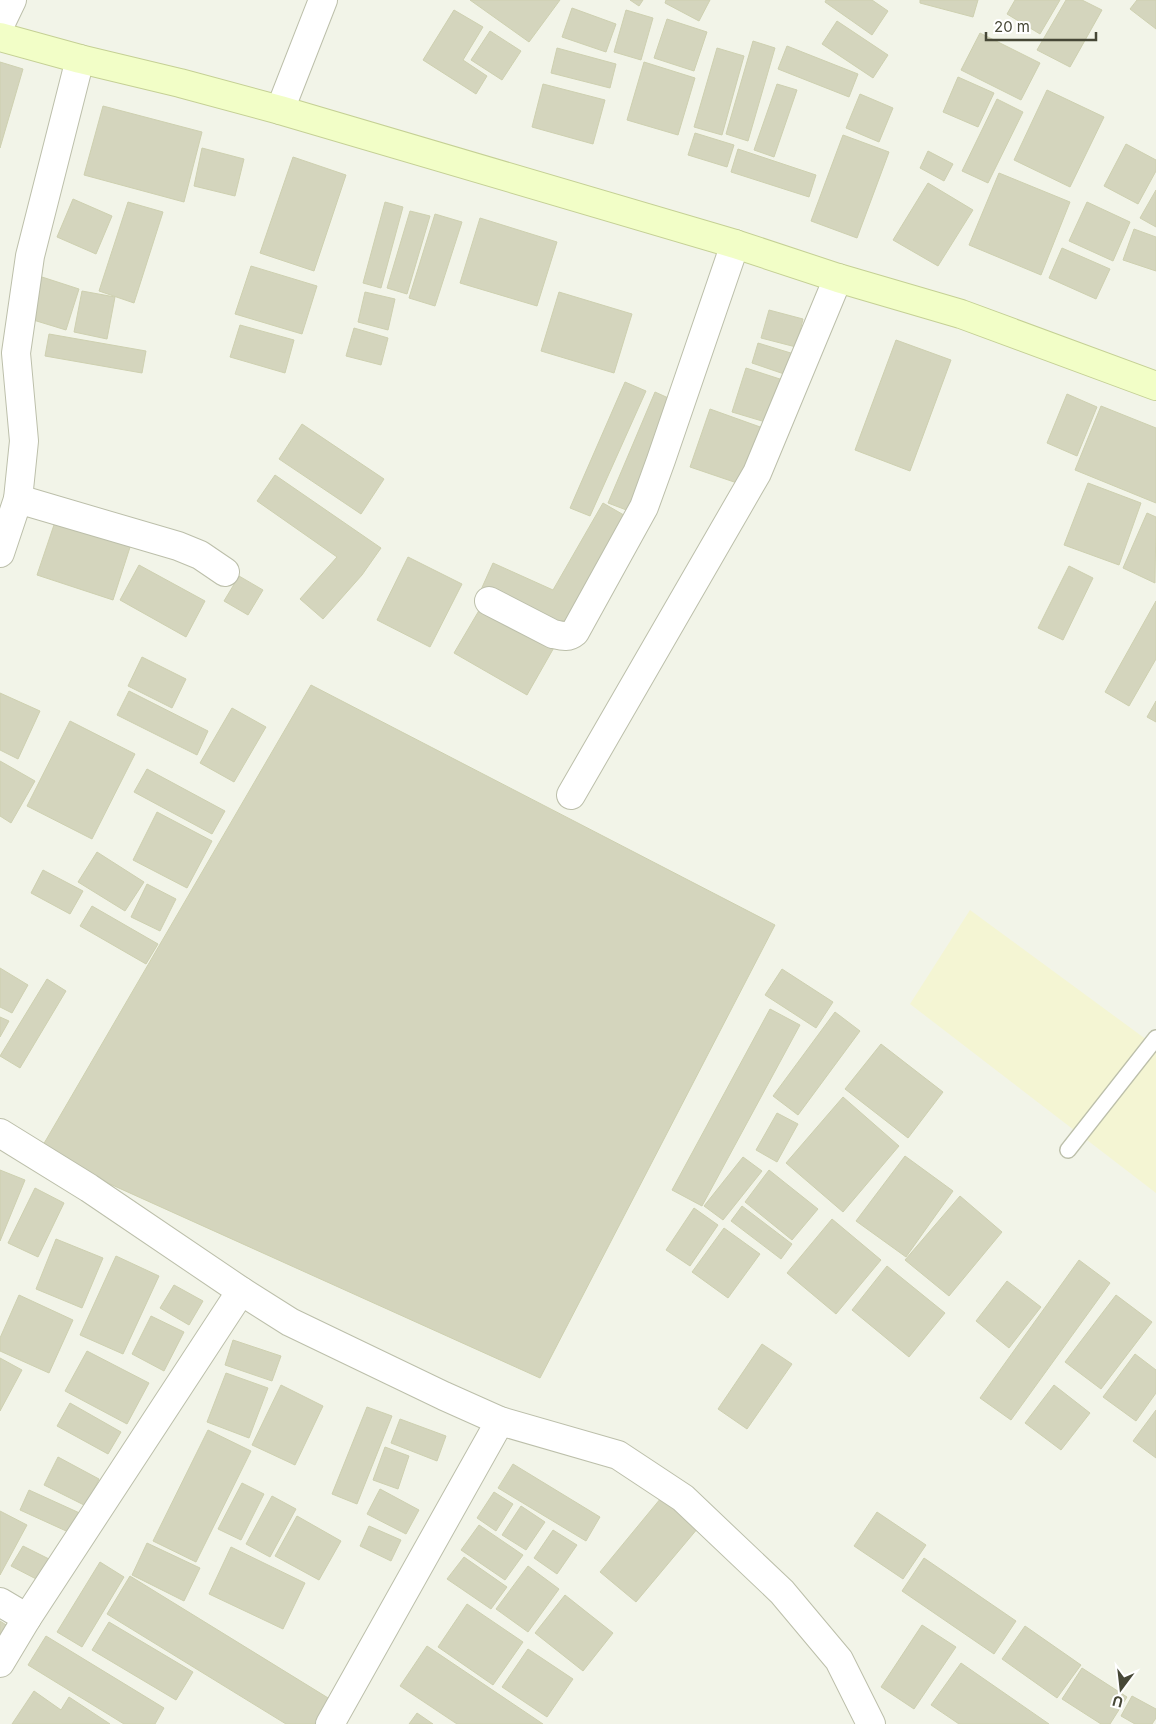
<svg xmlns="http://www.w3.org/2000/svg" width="1156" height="1724" font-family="Inter,sans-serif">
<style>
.commercial{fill:#f4f5d3}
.building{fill:#d4d5bd;stroke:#ced0b0}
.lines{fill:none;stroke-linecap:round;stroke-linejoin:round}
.service-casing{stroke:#bcbfaa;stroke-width:18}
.minor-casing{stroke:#bcbfaa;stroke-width:30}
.tertiary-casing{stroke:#bcbfaa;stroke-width:30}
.secondary-casing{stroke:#c5d095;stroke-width:30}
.service{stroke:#fff;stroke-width:15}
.minor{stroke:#fff;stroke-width:28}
.tertiary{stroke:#fff;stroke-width:28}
.secondary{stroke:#f2fec7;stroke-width:28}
</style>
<rect width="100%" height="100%" fill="#f2f4e8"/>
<!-- commercial -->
<polygon class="commercial" points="970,910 1147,1040 1156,1030 1156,1193 910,1004"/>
<!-- building -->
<g class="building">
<polygon points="470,0 560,0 529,42"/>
<polygon points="630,0 643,0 639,6"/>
<polygon points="666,0 710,0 699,21 665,3"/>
<polygon points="826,0 872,0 888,11 872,35 825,2"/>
<polygon points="920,0 978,0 973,17 920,3"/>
<polygon points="1015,0 1060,0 1040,34 1007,14"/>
<polygon points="1066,0 1082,0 1102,10 1070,67 1037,50"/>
<polygon points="1137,0 1156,0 1156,29 1130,9"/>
<polygon points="572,8 616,24 606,52 562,37"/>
<polygon points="454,10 483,27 463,60 487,76 476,94 423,60"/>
<polygon points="626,10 653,18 641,60 614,52"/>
<polygon points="667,19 707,32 694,71 654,58"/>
<polygon points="837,21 888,55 873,78 822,44"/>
<polygon points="490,31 521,51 502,80 471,60"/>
<polygon points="980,33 1040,63 1021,100 961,70"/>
<polygon points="753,41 775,48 748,141 726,134"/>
<polygon points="787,46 858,74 849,97 778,69"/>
<polygon points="557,48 616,64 610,88 551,73"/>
<polygon points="717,48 744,56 722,135 694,127"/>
<polygon points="0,62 23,69 0,148"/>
<polygon points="644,62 695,78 678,135 627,120"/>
<polygon points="958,77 994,93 978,127 943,112"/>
<polygon points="543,84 605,100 593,144 532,127"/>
<polygon points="777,84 797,90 774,157 754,150"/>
<polygon points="1047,90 1104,117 1070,187 1014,160"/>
<polygon points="860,94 893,108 879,142 846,128"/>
<polygon points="997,99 1023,112 988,183 962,171"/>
<polygon points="103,106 202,132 184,202 84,175"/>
<polygon points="695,133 734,145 727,167 688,155"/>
<polygon points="843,135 889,152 857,238 811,221"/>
<polygon points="1126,144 1156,160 1156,171 1138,204 1104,186"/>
<polygon points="202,148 244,159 235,196 194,186"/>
<polygon points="738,149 816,175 809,197 731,172"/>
<polygon points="928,151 953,164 944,181 920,168"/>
<polygon points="293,157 346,175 314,271 260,253"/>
<polygon points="999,173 1070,202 1041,275 969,245"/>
<polygon points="928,183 973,210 938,266 893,240"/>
<polygon points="1156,190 1156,227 1140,218"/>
<polygon points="73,199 112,216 96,254 57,237"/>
<polygon points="128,202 163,212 134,303 99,291"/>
<polygon points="385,202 403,207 381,288 363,283"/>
<polygon points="1087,202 1130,222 1113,261 1069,241"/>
<polygon points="410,211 430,216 407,294 387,288"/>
<polygon points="435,214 462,222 435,306 409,298"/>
<polygon points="480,218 557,242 537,306 460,283"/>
<polygon points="1134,229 1156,237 1156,271 1123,260"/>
<polygon points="1062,248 1110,269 1096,299 1049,278"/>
<polygon points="251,266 317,286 302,334 235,314"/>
<polygon points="42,277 79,289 66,330 30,319"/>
<polygon points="82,291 115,297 107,339 74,332"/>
<polygon points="365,292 395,299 388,330 358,322"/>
<polygon points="559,292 632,314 614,373 541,351"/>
<polygon points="769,310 803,319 796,347 761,338"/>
<polygon points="240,325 294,340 285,373 230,357"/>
<polygon points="354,328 388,338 381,365 346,356"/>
<polygon points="49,334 146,351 142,373 45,356"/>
<polygon points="896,340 951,360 910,471 855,450"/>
<polygon points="758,343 794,354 787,375 752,363"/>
<polygon points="746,368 786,381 772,424 732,412"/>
<polygon points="625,382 646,391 590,516 570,508"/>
<polygon points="655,392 675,401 629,511 608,503"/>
<polygon points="1067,394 1097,407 1077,456 1047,443"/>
<polygon points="1101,406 1156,428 1156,503 1075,470"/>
<polygon points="710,409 763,428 743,485 690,467"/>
<polygon points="302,424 384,479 361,514 279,459"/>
<polygon points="275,475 381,548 362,575 323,619 300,599 337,557 257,501"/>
<polygon points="1088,483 1141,503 1119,565 1064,545"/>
<polygon points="603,503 629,518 564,631 480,592 493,563 553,590"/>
<polygon points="1147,513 1156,517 1155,583 1123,568"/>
<polygon points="57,516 132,541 113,600 37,575"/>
<polygon points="408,557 462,584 430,647 377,620"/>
<polygon points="139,565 205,601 186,637 120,600"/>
<polygon points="1069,566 1093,578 1063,640 1038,628"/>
<polygon points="239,576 263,590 248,615 224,601"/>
<polygon points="1156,601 1156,659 1129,706 1105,692"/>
<polygon points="484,602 556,644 527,695 454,653"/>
<polygon points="142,657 186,679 172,708 128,686"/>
<polygon points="311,685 775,925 540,1378 39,1152"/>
<polygon points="129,691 208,731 197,755 117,715"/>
<polygon points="0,693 40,711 18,759 0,750"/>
<polygon points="1156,701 1156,722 1147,717"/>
<polygon points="232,708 266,727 234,782 200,763"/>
<polygon points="70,721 135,754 92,839 27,806"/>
<polygon points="0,761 35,781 11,823 0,816"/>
<polygon points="147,769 225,811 212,834 134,792"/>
<polygon points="157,812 212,841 187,888 133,860"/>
<polygon points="97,852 144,882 125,911 78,882"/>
<polygon points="43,870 83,891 70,914 31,893"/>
<polygon points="147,884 176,899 160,931 131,917"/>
<polygon points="92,906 158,944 146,964 80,926"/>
<polygon points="0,968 28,985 12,1013 0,1007"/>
<polygon points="782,969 833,1002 816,1028 765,995"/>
<polygon points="47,979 66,991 20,1068 0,1056"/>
<polygon points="770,1009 800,1025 702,1206 672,1190"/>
<polygon points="835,1012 860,1031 798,1115 773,1096"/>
<polygon points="0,1017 9,1021 0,1037"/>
<polygon points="881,1044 943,1092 908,1138 845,1089"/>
<polygon points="843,1097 899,1146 843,1212 786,1163"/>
<polygon points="777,1113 798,1124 777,1162 756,1150"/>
<polygon points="905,1156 953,1191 906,1257 856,1221"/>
<polygon points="743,1157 762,1171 723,1220 704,1206"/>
<polygon points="0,1170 25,1180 0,1241"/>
<polygon points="769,1170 818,1209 792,1240 745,1202"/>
<polygon points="35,1188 64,1203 38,1257 8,1243"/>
<polygon points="960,1196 1002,1232 949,1296 905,1260"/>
<polygon points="742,1206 792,1244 781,1259 731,1221"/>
<polygon points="694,1208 718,1225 690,1266 666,1250"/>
<polygon points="832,1219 881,1260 836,1314 787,1273"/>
<polygon points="724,1228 760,1254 728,1298 692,1272"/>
<polygon points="56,1239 103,1258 82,1308 36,1289"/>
<polygon points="116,1256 159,1276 123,1354 80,1335"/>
<polygon points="1079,1260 1110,1283 1011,1420 980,1398"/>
<polygon points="887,1266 945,1313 909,1357 852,1310"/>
<polygon points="1007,1281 1041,1307 1009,1348 976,1321"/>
<polygon points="174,1285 203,1301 189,1325 160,1308"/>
<polygon points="19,1295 73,1320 49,1373 0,1351 0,1338"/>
<polygon points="1116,1295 1152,1322 1101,1389 1065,1362"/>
<polygon points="151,1316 184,1332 164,1371 132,1354"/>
<polygon points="233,1340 281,1356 272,1381 225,1365"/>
<polygon points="762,1344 792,1364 747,1429 718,1409"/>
<polygon points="87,1351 149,1383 127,1424 65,1391"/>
<polygon points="1135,1354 1156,1370 1156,1393 1136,1421 1103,1397"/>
<polygon points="0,1358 22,1370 0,1411"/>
<polygon points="226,1373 268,1388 249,1438 207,1422"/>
<polygon points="281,1385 323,1406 295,1465 252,1445"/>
<polygon points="1054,1385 1090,1413 1061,1450 1025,1423"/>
<polygon points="70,1403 121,1432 108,1454 57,1426"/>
<polygon points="367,1407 392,1416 357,1504 332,1494"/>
<polygon points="1156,1410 1156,1458 1133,1441"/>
<polygon points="400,1419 446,1436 437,1461 391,1443"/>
<polygon points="208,1430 251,1451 196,1562 153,1541"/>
<polygon points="385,1447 409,1456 398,1489 373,1480"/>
<polygon points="58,1457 99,1479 86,1506 44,1485"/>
<polygon points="513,1464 600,1517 586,1541 498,1488"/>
<polygon points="242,1483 264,1494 241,1540 218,1529"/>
<polygon points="380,1489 419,1510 406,1534 367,1514"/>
<polygon points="29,1490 84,1515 75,1535 20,1510"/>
<polygon points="494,1492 513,1504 496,1531 477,1518"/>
<polygon points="272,1496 296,1509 270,1557 246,1544"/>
<polygon points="661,1498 698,1528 636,1602 600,1572"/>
<polygon points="521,1506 545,1522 526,1550 502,1535"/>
<polygon points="0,1511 27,1525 0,1575"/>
<polygon points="877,1512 926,1545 903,1579 854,1546"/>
<polygon points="297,1516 341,1541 319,1580 275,1556"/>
<polygon points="479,1525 523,1555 505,1580 461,1550"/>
<polygon points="369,1526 401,1540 391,1561 360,1546"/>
<polygon points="553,1530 577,1545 557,1574 534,1558"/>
<polygon points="147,1543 200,1568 184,1601 132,1575"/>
<polygon points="23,1546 53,1561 42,1582 11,1566"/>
<polygon points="231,1547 305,1583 283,1629 209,1594"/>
<polygon points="464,1557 507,1587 491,1609 447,1579"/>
<polygon points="924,1558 1016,1621 994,1654 902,1591"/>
<polygon points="100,1562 124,1577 82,1647 57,1632"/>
<polygon points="528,1566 559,1589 528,1632 496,1609"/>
<polygon points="130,1576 333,1701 319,1724 286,1724 107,1614"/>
<polygon points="565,1595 613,1633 583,1671 535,1633"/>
<polygon points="467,1604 523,1642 493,1685 438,1647"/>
<polygon points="0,1621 11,1628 0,1645"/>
<polygon points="109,1622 193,1672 176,1700 92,1650"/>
<polygon points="922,1625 956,1647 914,1709 881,1687"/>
<polygon points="1025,1626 1081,1665 1057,1698 1002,1659"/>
<polygon points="46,1636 164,1708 155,1724 124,1724 28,1665"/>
<polygon points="427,1646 543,1724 457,1724 400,1686"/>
<polygon points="528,1649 573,1679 547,1717 502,1687"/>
<polygon points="961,1663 1049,1724 959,1724 931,1705"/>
<polygon points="1082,1668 1127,1697 1110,1724 1101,1724 1062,1699"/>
<polygon points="34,1691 61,1710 69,1697 110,1724 12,1724"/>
<polygon points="1132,1696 1156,1709 1156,1718 1152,1724 1135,1724 1121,1716"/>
<polygon points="417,1713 433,1724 409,1724"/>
</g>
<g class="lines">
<defs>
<polyline id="service" points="1068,1150 1156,1038"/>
<g id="minor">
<polyline points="0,25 12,0"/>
<polyline points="280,110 323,0"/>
<polyline points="18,499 178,546 200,555 225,572"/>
<path d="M489 601 553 634C562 636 568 638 575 632L644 507 661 460 735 244"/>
<polyline points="571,795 757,473 838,278"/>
<polyline points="0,1133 89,1188 241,1291 290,1322 444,1396 500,1421 618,1455 683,1498 782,1592 839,1660 871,1724"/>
<polyline points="0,1602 27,1618"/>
<polyline points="0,1663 27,1618 241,1291"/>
<polyline points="330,1724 500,1421"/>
</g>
<polyline id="tertiary" points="0,553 18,499 24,441 16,353 30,256 80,59"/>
<polyline id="secondary" points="0,37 80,59 180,83 280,110 735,244 838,278 961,314 1156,386"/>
</defs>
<!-- service casing -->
<use href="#service" class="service-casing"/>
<!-- minor casing -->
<use href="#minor" class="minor-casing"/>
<!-- tertiary casing -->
<use href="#tertiary" class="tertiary-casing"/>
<!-- secondary casing -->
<use href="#secondary" class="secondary-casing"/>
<!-- service -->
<use href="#service" class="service"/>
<!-- minor -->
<use href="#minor" class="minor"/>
<!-- tertiary -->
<use href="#tertiary" class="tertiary"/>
<!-- secondary -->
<use href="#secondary" class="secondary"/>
</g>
<!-- north arrow -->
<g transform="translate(1121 1689) rotate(195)" stroke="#ffffff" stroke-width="4" paint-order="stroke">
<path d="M0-4L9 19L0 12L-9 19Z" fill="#464736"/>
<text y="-8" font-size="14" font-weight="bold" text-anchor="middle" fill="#464736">U</text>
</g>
<!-- scale -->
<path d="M986 32v8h110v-8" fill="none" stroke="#464736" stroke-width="2.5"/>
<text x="994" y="32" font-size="15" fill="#464736" stroke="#ffffff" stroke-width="4" paint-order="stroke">20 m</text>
</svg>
